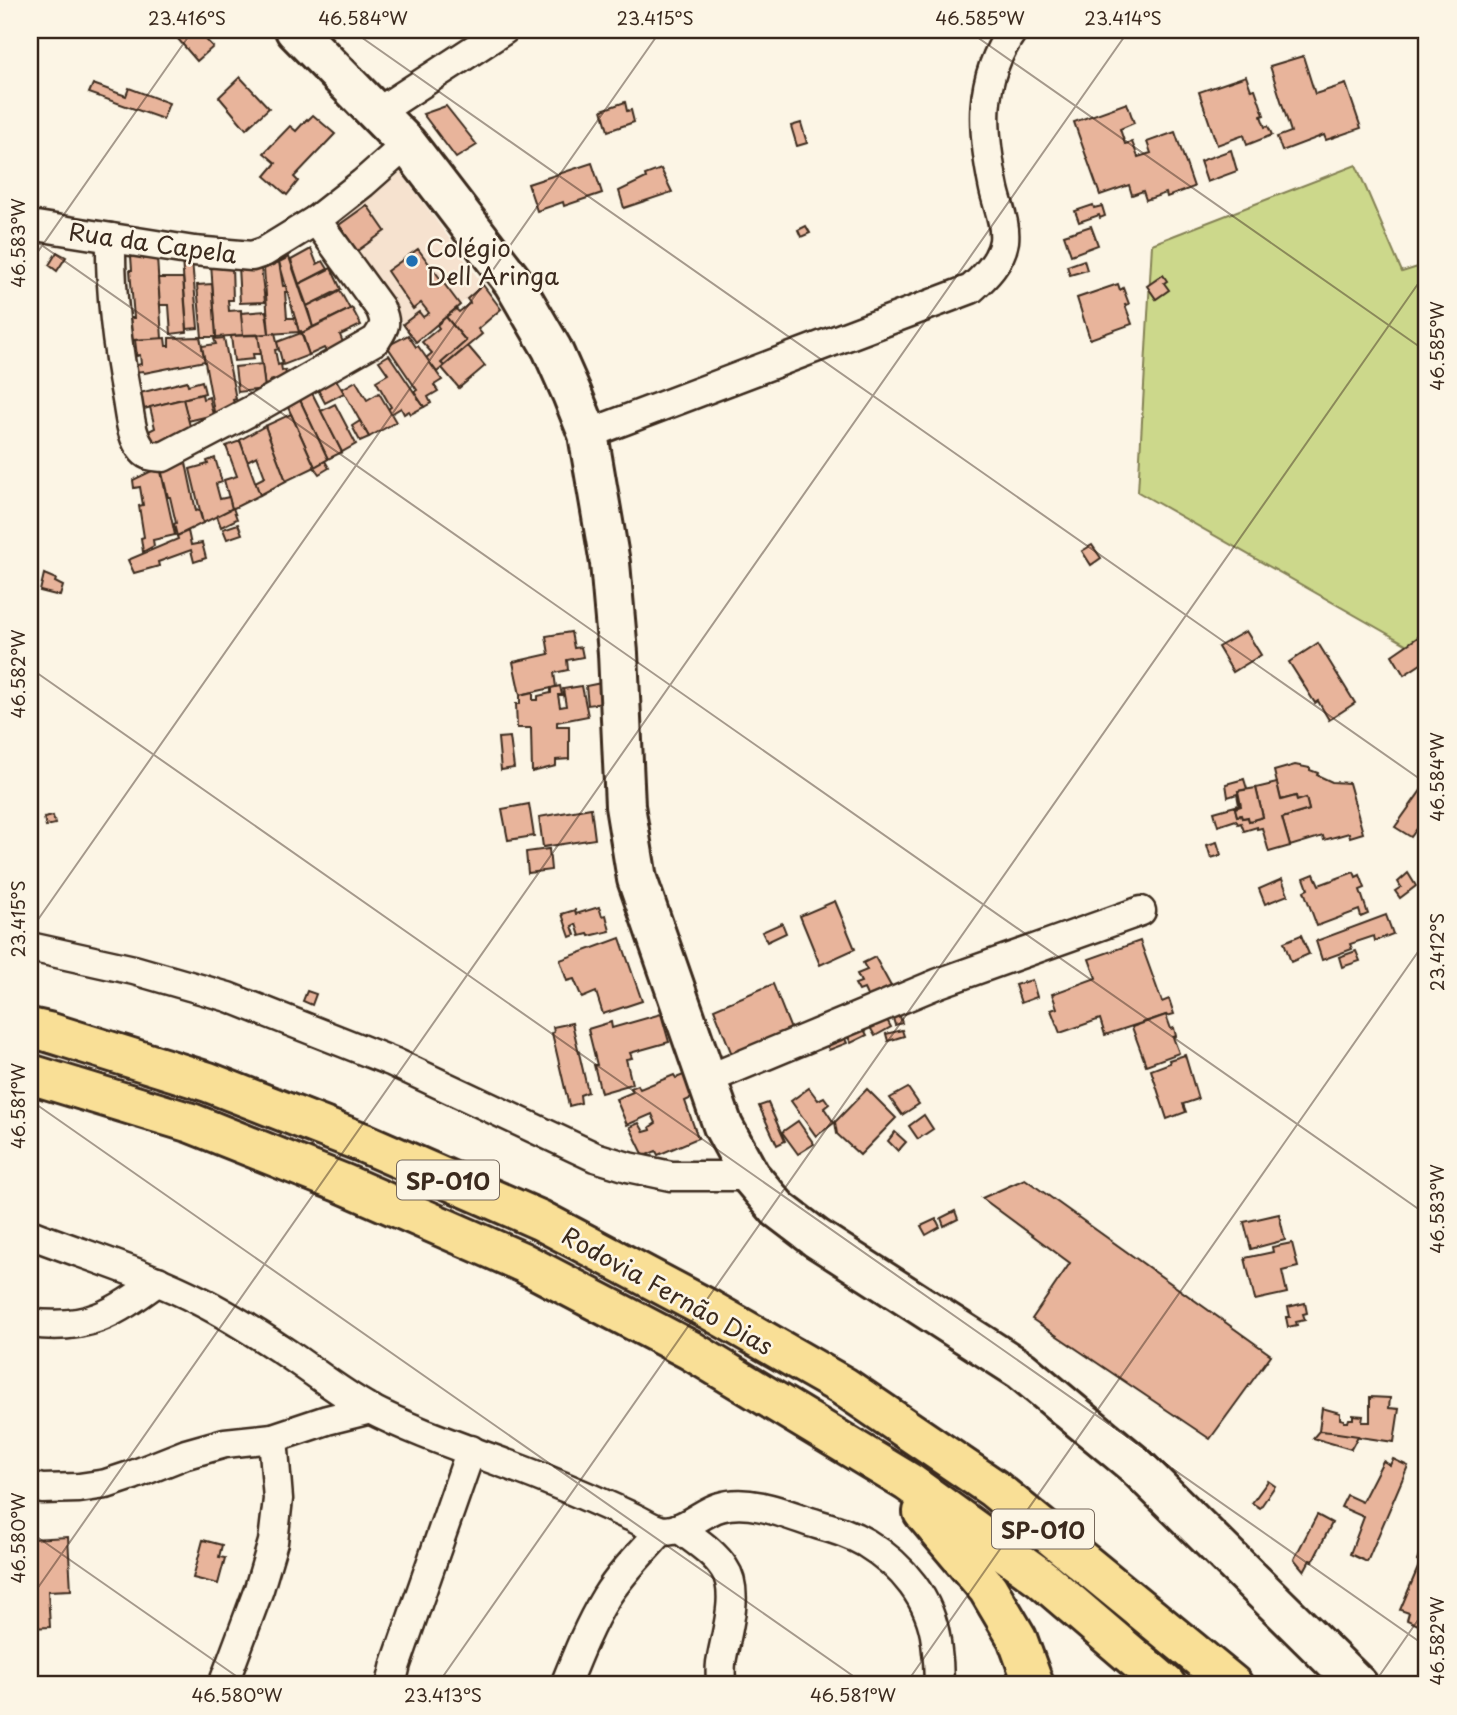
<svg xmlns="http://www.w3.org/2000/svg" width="1457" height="1715" font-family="'Playpen Sans',sans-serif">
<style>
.built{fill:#f6e2cf}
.green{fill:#ccd88b;stroke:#848154;stroke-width:2}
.building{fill:#e8b49b;stroke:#3b2a1e;stroke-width:2}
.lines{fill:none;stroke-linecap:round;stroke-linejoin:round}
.street-casing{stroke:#3b2a1e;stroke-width:33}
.secondary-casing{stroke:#3b2a1e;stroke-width:44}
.highway-casing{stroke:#3b2a1e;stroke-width:44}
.street{stroke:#fcf5e5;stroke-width:28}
.secondary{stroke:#fcf5e5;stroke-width:38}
.highway{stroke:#f9df96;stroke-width:38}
.ticks{fill:none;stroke:#3b2a1e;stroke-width:2;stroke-opacity:0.45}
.poi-dot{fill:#1f6fb2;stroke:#fcf5e5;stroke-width:2.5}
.labels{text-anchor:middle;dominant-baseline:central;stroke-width:5;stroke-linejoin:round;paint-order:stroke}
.shield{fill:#fcf5e5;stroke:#75675a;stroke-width:2}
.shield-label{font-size:23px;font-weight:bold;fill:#3b2a1e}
.street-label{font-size:24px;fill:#3b2a1e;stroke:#fcf5e5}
.poi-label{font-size:24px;fill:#3b2a1e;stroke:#fcf5e5;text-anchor:start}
.neatline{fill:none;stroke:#3b2a1e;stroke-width:2.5}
.ticks-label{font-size:18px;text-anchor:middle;fill:#3b2a1e}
</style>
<rect width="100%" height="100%" fill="#fcf5e5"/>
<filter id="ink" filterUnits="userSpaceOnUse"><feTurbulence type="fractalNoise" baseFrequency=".0143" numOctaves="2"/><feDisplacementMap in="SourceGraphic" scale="14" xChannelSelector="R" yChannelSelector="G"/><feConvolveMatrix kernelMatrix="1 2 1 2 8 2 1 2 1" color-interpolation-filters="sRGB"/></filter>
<g filter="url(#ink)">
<!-- built -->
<polygon class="built" points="401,172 483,285 416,342 336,226 336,223"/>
<!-- green -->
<polygon class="green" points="1356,165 1402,272 1427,264 1427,656 1138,492 1152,244"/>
<!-- building -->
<g class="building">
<polygon points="187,30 197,30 213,47 197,61 178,39"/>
<polygon points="1303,56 1315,94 1346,84 1361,128 1326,140 1324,135 1282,151 1277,137 1291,132 1270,66"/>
<polygon points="1246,76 1251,90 1255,89 1264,115 1261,116 1265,127 1268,126 1272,135 1247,145 1244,135 1217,145 1199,92"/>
<polygon points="240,77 269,108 246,129 219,97"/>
<polygon points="93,84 126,96 129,88 169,103 163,119 89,93"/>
<polygon points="625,102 627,111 631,110 634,122 608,131 602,110"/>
<polygon points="1127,103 1134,123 1120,129 1125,144 1132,142 1138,157 1151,153 1147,142 1175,132 1194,187 1167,197 1166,193 1146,200 1143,191 1132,195 1129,185 1100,195 1074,122"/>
<polygon points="446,106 477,145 456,158 423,114"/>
<polygon points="313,115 335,134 294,177 298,181 287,195 265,176 276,163 264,153 290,126 296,131 307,119 308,120"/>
<polygon points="801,123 807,143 797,146 791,126"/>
<polygon points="1231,150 1237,171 1207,182 1200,161"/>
<polygon points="592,163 602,193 564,206 563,202 537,211 528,184"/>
<polygon points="661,169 672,192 624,208 619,191 646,178 645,175"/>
<polygon points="367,205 385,231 357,251 339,225"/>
<polygon points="1093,205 1094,208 1102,206 1105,216 1100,218 1099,215 1079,222 1075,211"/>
<polygon points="1427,210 1427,221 1423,223 1419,215"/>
<polygon points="806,226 810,233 801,237 798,230"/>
<polygon points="1091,226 1098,245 1071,255 1064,235"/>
<polygon points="311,249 317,264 323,261 328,269 299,284 291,260"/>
<polygon points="418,249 460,305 416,342 403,324 419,312 423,317 429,313 421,303 413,309 387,271"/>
<polygon points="57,252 66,257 57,271 49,265"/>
<polygon points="131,256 157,257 162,339 131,340 129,318 134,318 130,270 132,270"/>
<polygon points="289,257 313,327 302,333 301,331 299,332 279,262"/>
<polygon points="182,259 192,261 198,328 187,329"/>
<polygon points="1084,260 1087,270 1070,275 1067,266"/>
<polygon points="279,262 283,286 286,286 287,292 285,292 287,318 295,318 299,332 269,334 264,269"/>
<polygon points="211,263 232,265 233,300 228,300 229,311 241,310 243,335 216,337"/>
<polygon points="238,266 261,268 265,302 240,303"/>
<polygon points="331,268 341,289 307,306 299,284"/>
<polygon points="1163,275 1167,281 1164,283 1169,290 1156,299 1147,286"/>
<polygon points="158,278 183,278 187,332 171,334 169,305 160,305"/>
<polygon points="212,284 216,337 202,337 197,285"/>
<polygon points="1118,284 1120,290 1123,288 1129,304 1125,305 1132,324 1090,339 1077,298"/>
<polygon points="483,285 501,309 478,329 482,334 444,366 441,363 466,341 446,317 456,309 459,312 470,303 467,299"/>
<polygon points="340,291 350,309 313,327 307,306 319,300 320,302"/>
<polygon points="352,308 361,325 340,335 344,345 328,355 324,348 309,355 302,333"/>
<polygon points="266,311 269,334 243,335 241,313"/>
<polygon points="446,317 466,341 441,363 444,366 437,372 426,358 432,353 422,342 439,328 437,325"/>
<polygon points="275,333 279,349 275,350 278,365 281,364 282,371 285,370 287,377 277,383 276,379 270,381 271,386 265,389 258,335"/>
<polygon points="301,333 309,355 283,365 277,342"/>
<polygon points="258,335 261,354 253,354 254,359 234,361 231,336"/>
<polygon points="408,335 416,347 418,346 442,380 434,385 438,391 428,397 431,403 424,407 414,392 417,390 387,346"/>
<polygon points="200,337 205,361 144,373 143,371 135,372 134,366 141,364 140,355 137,356 135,340 165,338 166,346 169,346 169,338"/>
<polygon points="224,338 236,399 233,400 235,406 215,417 202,346 216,344 214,339"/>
<polygon points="468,346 485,366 459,388 442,368"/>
<polygon points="389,355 424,407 411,414 409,411 404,414 401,408 391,414 388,409 391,407 376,381 388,374 379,361"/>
<polygon points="262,364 265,389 238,392 235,367"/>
<polygon points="334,376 344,393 325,403 316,386"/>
<polygon points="187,381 188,385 202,381 205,393 144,409 140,393"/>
<polygon points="356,381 367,400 379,393 396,422 369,437 342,389"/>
<polygon points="310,389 342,452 328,459 298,396"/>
<polygon points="202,394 203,399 209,397 213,415 188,421 183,399"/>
<polygon points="298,396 328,459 315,467 286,403"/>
<polygon points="183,399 191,430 163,446 151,441 149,431 155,428 150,407"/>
<polygon points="335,404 356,444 342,452 321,411"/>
<polygon points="291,414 315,467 286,481 265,426"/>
<polygon points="360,421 369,437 360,441 352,426"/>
<polygon points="265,426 286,481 260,495 255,482 265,477 257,456 247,461 240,440"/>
<polygon points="240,441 260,495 232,509 224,480 237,476 226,446"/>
<polygon points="215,458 222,482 216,484 220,499 229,497 232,509 203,523 190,469 208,464 207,461"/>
<polygon points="325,461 329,468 319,474 314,467"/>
<polygon points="186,463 196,511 199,510 203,523 177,536 174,524 176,523 170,497 168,497 161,469"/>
<polygon points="160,467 175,535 153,540 154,546 143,552 141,538 144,537 139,506 143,505 140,487 134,488 133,480"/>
<polygon points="233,508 237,519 221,527 217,516"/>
<polygon points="238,524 242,534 227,539 223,529"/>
<polygon points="188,531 191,545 202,543 206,558 194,562 191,550 158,562 159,566 134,573 128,560 178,539 177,536"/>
<polygon points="1092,545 1101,558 1091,565 1082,551"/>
<polygon points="44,574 56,579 55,582 63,586 60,596 40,591"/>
<polygon points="1246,631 1261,655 1233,672 1218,647"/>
<polygon points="1427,631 1427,660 1404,675 1392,655"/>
<polygon points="571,632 574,648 581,647 583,657 567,660 568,670 554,673 556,687 520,695 513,662 549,654 546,636"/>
<polygon points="1318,643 1355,703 1329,720 1318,701 1315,703 1289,662"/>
<polygon points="601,683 604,703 588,705 586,686"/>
<polygon points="560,686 562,695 558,695 560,707 566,706 563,689 582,686 588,716 557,722 557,726 569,726 569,759 556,760 556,766 532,772 531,728 517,728 516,704 520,704 520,695 533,692 533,700 538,700 538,696 551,693 551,688"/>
<polygon points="510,737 514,768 501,770 498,738"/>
<polygon points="1295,765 1310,768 1310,770 1318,773 1317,775 1332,782 1349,783 1363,833 1350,837 1349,833 1324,840 1323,836 1290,846 1282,818 1309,810 1306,798 1297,801 1296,796 1281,800 1274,771"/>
<polygon points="1244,779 1247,789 1238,791 1241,806 1235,808 1237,816 1241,815 1242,818 1248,817 1249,821 1263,817 1256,788 1277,783 1281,800 1296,796 1297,801 1306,798 1309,810 1282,818 1290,846 1269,852 1262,828 1257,829 1257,827 1244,831 1241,823 1238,824 1236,820 1218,826 1214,812 1239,805 1237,794 1228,797 1226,784"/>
<polygon points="1427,782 1427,815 1411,837 1395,827"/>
<polygon points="1256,788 1263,817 1249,821 1248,817 1242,818 1241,815 1237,816 1235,808 1241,806 1238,791"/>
<polygon points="529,804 534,836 508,840 502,809"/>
<polygon points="591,808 595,839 543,847 539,817"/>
<polygon points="53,816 55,824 46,826 44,818"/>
<polygon points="1217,842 1221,855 1211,858 1207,845"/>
<polygon points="549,849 551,870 528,873 526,852"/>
<polygon points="1354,872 1356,877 1360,875 1365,888 1360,890 1368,914 1361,917 1359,910 1317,926 1304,891 1308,889 1304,878 1314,874 1319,885"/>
<polygon points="1408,873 1416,886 1400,898 1395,891 1401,887 1398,882"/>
<polygon points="1282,879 1288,895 1265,904 1259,889"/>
<polygon points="835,901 855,949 820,965 800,916"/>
<polygon points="599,907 602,916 606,915 610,931 589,936 588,934 580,936 576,924 572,926 575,935 570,937 562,914 575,910 576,914"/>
<polygon points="1386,915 1393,934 1375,941 1374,936 1350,944 1352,949 1322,960 1316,941"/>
<polygon points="782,923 786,933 767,942 762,932"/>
<polygon points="1301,935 1309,954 1291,962 1284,942"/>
<polygon points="620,938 642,1001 603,1014 596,992 582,998 574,979 567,981 560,960"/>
<polygon points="1140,941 1162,1002 1169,999 1174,1014 1167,1016 1166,1015 1105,1035 1100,1019 1060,1033 1051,1010 1057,1008 1052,994 1096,978 1089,959"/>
<polygon points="1356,951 1360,961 1342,967 1339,957"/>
<polygon points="875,957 893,990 869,1000 864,989 859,991 855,984 861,982 857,974 867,970 863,963"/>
<polygon points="1032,980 1037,997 1021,1003 1015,985"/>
<polygon points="773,984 792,1032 733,1057 714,1009"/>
<polygon points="307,991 316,994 312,1005 303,1001"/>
<polygon points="883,1013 891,1027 875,1036 867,1022"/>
<polygon points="899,1013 902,1023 895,1025 892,1015"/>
<polygon points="661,1014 669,1042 630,1053 632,1058 626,1059 632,1084 601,1093 594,1065 597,1065 588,1029 611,1022 612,1028"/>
<polygon points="1166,1015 1171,1029 1174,1028 1176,1036 1173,1037 1179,1053 1146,1065 1132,1027"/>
<polygon points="572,1023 588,1092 580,1095 581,1103 569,1106 552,1033 554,1032 553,1027"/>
<polygon points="863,1028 867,1035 851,1043 847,1035"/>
<polygon points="902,1030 904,1036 888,1041 886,1034"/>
<polygon points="842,1033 847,1043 829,1050 825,1039"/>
<polygon points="1185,1055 1198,1099 1183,1104 1186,1112 1167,1119 1151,1070 1170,1063 1169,1060"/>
<polygon points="686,1074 696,1096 685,1101 698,1138 658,1155 656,1151 644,1156 630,1127 639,1123 644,1132 651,1130 650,1127 656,1123 652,1114 627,1125 616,1099 633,1092 631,1088 638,1085 640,1089 674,1075 676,1078"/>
<polygon points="809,1088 818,1100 824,1097 829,1104 824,1108 834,1123 816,1136 791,1101"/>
<polygon points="908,1088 919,1104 902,1115 890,1098"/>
<polygon points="867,1089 896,1118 860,1155 837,1134 835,1122"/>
<polygon points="768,1103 785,1141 777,1145 759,1106"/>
<polygon points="924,1115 933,1129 918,1139 909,1126"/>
<polygon points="798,1121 814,1144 798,1154 782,1132"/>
<polygon points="895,1132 906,1142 898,1151 888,1141"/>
<polygon points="1025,1179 1271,1355 1210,1439 1032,1319 1070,1263 982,1198"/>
<polygon points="955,1211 958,1219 944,1226 941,1218"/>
<polygon points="1279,1214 1285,1240 1251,1249 1244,1222"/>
<polygon points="936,1219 940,1227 926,1235 921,1226"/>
<polygon points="1292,1243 1298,1267 1282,1271 1287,1293 1255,1300 1245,1258 1273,1252 1272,1247"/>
<polygon points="1305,1303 1307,1313 1303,1314 1305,1320 1296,1322 1297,1325 1288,1327 1286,1317 1290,1317 1288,1307"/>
<polygon points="1370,1397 1390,1398 1389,1408 1399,1409 1394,1442 1319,1431 1322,1408 1340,1413 1340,1419 1344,1420 1344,1422 1348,1422 1349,1419 1353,1419 1353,1415 1363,1416 1362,1422 1370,1422"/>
<polygon points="1319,1431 1331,1432 1358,1436 1351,1449 1313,1438"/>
<polygon points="1393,1459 1408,1466 1367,1562 1350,1554 1364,1517 1341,1507 1347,1495 1362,1502 1383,1461 1390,1465"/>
<polygon points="1268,1481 1275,1486 1260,1508 1252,1503"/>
<polygon points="1317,1515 1332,1523 1313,1561 1310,1560 1304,1571 1294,1559"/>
<polygon points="68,1537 71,1590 48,1591 50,1627 30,1628 30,1539"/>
<polygon points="203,1540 222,1545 219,1557 225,1558 218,1584 193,1578"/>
<polygon points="1424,1543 1427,1544 1427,1629 1407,1620 1409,1613 1400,1610 1420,1563 1417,1561"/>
</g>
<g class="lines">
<defs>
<g id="street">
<polyline points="378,112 504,30"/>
<polyline points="30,225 194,251 252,256 264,252 316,220 363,183 407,144"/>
<path d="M111 238C110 292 117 347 127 400 130 417 131 437 143 451 148 457 156 456 163 457L258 407 376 340C385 326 387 324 380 308L316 220"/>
<path d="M588 434 971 289C985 277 1001 261 1004 241 1006 223 998 207 994 189 982 131 977 80 1013 30"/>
<polyline points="30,947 134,970 228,997 393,1062 595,1157 628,1167 671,1176 750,1176"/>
<polyline points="706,1080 939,983 1141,911"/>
<path d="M30 1234C87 1256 148 1274 202 1302 230 1316 256 1333 282 1350 311 1369 337 1391 368 1408 424 1437 486 1455 545 1479 574 1491 602 1503 630 1516 640 1520 650 1528 660 1530 681 1535 701 1512 720 1507 748 1498 784 1513 810 1522 830 1528 847 1532 866 1543 902 1565 931 1599 936 1642 938 1656 939 1671 939 1685"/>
<path d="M30 1323C87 1331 113 1314 158 1281"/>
<polyline points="30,1486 42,1489 79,1488 106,1484 133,1475 186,1454 225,1443 273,1438 327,1420 371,1409"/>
<path d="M679 1528C694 1540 713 1551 724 1568 741 1592 725 1636 721 1663 720 1671 721 1678 721 1685"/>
<polyline points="223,1685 259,1589 273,1542 278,1499 273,1438"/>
<polyline points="391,1685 396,1664 471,1450"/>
<path d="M565 1685C577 1655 589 1625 606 1597 621 1573 642 1552 661 1531"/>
</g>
<polyline id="secondary" points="295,30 407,144 513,282 552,349 572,394 588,434 610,563 618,653 625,806 637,879 723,1126 750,1176 778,1209 816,1238 1021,1370 1082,1421 1134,1464 1358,1685"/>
<g id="highway">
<polyline points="30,1028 48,1032 208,1082 364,1143 540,1220 710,1310 843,1386 993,1488 1233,1685"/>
<polyline points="30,1074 191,1123 344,1184 522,1262 690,1350 908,1482 1041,1578 1166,1685"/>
<polyline points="923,1512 988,1589 1017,1638 1034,1685"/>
</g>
</defs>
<!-- street casing -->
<use href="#street" class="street-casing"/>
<!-- secondary casing -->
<use href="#secondary" class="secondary-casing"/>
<!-- highway casing -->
<use href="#highway" class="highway-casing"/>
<!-- street -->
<use href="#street" class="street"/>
<!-- secondary -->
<use href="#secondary" class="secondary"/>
<!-- highway -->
<use href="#highway" class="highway"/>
</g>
</g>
<!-- ticks -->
<path class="ticks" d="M351 30 1427 784M967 30 1427 352M30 237 1427 1215M30 263 193 30M30 668 1427 1647M30 931 661 30M30 1100 866 1685M30 1532 249 1685M30 1599 1129 30M437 1685 1427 271M905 1685 1427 939M1373 1685 1427 1607"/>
<!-- markers -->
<circle class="poi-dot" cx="412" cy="261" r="7"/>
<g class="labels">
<!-- shield labels -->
<g class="shield">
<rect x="397" y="1160.5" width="102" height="39" rx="5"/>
<rect x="992" y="1509.5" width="102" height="39" rx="5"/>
</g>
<g class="shield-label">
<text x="448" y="1180">SP-010</text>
<text x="1043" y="1529">SP-010</text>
</g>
<!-- street labels -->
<g class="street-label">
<text transform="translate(153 242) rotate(8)">Rua da Capela</text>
<text transform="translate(668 1290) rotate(29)">Rodovia Fernão Dias</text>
</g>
<!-- poi labels -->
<g class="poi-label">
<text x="426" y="247">Colégio<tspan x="426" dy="28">Dell Aringa</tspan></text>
</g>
</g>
<!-- margin -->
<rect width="1457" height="1715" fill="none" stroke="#fcf5e5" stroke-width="77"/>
<rect x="38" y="38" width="1380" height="1638" class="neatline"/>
<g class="ticks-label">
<text x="187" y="25">23.416°S</text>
<text x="363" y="25">46.584°W</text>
<text x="655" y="25">23.415°S</text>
<text x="980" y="25">46.585°W</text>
<text x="1123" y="25">23.414°S</text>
<text transform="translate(19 243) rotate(-90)" y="6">46.583°W</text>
<text transform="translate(1438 346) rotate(-90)" y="6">46.585°W</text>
<text transform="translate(19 674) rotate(-90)" y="6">46.582°W</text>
<text transform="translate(1438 777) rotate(-90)" y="6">46.584°W</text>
<text transform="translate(19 919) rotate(-90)" y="6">23.415°S</text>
<text transform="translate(1438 952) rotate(-90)" y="6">23.412°S</text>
<text transform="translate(19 1106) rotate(-90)" y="6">46.581°W</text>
<text transform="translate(1438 1209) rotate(-90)" y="6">46.583°W</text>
<text transform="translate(19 1538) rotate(-90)" y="6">46.580°W</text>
<text transform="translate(1438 1641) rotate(-90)" y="6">46.582°W</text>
<text x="237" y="1702">46.580°W</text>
<text x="443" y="1702">23.413°S</text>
<text x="853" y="1702">46.581°W</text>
</g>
</svg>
